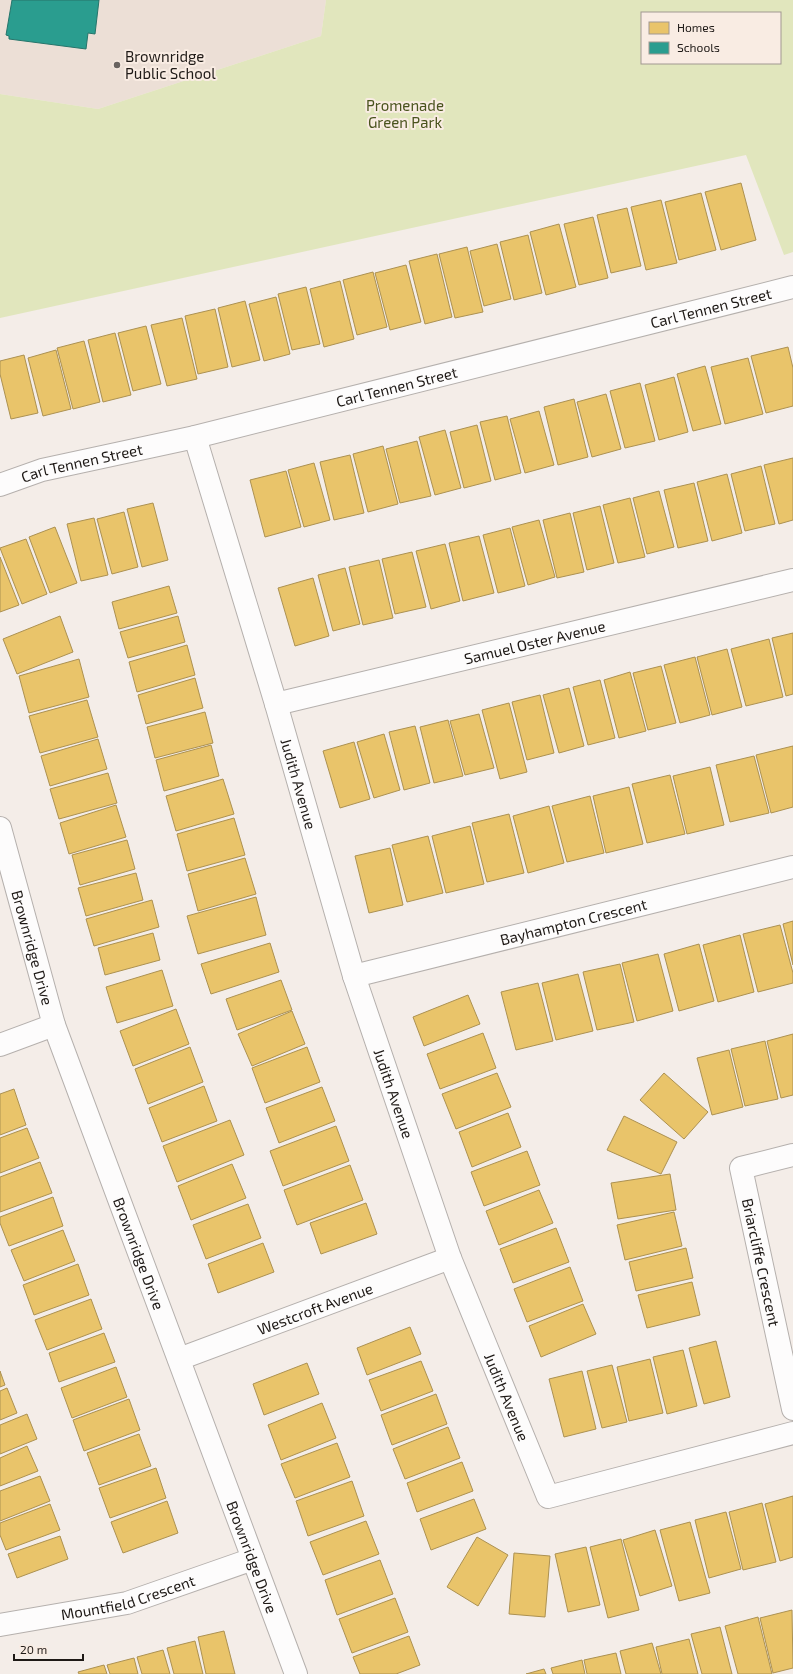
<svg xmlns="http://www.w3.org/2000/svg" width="793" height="1674" font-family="'Exo 2',sans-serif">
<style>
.built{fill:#ecdfd6}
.green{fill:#e1e6bd;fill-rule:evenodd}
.homes{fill:#e9c46a;stroke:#ac9151}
.schools{fill:#2a9d8f;stroke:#26756b}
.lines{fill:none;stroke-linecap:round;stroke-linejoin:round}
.minor-casing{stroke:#b5b0ad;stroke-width:24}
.minor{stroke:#fdfcfc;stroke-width:22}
.poi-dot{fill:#696360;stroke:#f9ece3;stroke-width:1.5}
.labels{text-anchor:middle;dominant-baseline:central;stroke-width:4;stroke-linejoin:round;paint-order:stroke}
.poi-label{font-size:15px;fill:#1e1916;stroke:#f9ece3;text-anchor:start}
.park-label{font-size:15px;fill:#49531d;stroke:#f9ece3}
.street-label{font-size:15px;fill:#1e1916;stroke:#f9ece3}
</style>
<rect width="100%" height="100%" fill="#f4ede8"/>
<!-- built -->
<polygon class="built" points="0,0 326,0 321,36 98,109 0,94"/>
<!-- green -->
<path class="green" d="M326 0H793V252L784 255 746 155 0 318V94L98 109 321 36ZM642 13H780V63H642Z"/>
<!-- homes -->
<g class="homes">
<polygon points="741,183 756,240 721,250 705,192"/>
<polygon points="701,193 716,250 679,260 665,202"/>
<polygon points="661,200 677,263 646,270 631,207"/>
<polygon points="627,208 641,266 611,273 597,215"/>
<polygon points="593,217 608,278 579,285 564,224"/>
<polygon points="559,224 576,287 546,295 530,232"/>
<polygon points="528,235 542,293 514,300 500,242"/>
<polygon points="497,244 511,299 484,306 470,251"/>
<polygon points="467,247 483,312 455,318 439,254"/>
<polygon points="437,254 452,317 425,324 409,261"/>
<polygon points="406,265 421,322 390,330 375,273"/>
<polygon points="373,272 387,327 357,335 343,280"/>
<polygon points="340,281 354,339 324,347 310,289"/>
<polygon points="306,287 320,344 292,350 278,294"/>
<polygon points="276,297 290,354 264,361 249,304"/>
<polygon points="245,301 260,360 232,367 218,308"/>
<polygon points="215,309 228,367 198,374 185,316"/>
<polygon points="182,318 197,379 167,386 151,325"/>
<polygon points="146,326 161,384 133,391 118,333"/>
<polygon points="115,333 131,395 103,402 88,340"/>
<polygon points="84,341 100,402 73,409 57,348"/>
<polygon points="788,347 793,368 793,406 766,413 751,356"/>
<polygon points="56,350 71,409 43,416 28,358"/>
<polygon points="24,355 38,413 11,419 0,374 0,361"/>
<polygon points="748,358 763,414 725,424 711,367"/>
<polygon points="705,366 721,424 693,431 677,374"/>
<polygon points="674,377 688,432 659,440 645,385"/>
<polygon points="640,383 655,441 625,448 610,391"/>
<polygon points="606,394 621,449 592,457 577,402"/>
<polygon points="574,399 588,457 558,465 544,407"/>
<polygon points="539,411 554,465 525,473 510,419"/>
<polygon points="507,416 521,473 495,480 480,422"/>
<polygon points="477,425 491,481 464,488 450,432"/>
<polygon points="445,430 461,488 435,495 419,437"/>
<polygon points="417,441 431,496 400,503 386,449"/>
<polygon points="383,446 398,504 368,512 353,454"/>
<polygon points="350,455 364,513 334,520 320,462"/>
<polygon points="793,458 793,520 779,524 764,465"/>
<polygon points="314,463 330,520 304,527 288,470"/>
<polygon points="761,466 775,524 745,531 731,474"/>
<polygon points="286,471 301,527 265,537 250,480"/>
<polygon points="727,474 742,533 712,541 697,482"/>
<polygon points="694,483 708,541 678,548 664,490"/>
<polygon points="659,491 674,547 647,554 633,498"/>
<polygon points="630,498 645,557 618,563 603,505"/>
<polygon points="153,503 168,560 142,567 127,509"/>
<polygon points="600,506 614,563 587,570 573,513"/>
<polygon points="124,512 138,567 112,574 97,519"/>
<polygon points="570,513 584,572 557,578 543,520"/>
<polygon points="94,518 108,575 81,581 67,524"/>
<polygon points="539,520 555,577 528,585 512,527"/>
<polygon points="55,527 77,583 50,593 29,537"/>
<polygon points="510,528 525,586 498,593 483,535"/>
<polygon points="479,536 494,593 463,601 449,543"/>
<polygon points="26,539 47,594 22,604 0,548"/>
<polygon points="445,544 460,601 431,609 416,551"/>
<polygon points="412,552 426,607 395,614 382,559"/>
<polygon points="0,557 19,605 0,612"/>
<polygon points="379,560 393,618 363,625 349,567"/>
<polygon points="345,568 360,624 333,631 318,575"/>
<polygon points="313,578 329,636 295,646 278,588"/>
<polygon points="169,586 177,613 119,629 112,602"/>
<polygon points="60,616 73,652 17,674 3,639"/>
<polygon points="178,616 185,642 128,658 120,632"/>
<polygon points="793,633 793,694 786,696 772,638"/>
<polygon points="769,639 783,697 746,706 731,649"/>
<polygon points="187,645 195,675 137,692 129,662"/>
<polygon points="727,649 742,707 712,715 697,657"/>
<polygon points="695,657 710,715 680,723 664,665"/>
<polygon points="79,659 89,697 29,713 19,676"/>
<polygon points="661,666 676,723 648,730 633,673"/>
<polygon points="630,672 646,731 619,738 604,680"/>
<polygon points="195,678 203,708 146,724 138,695"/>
<polygon points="600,680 615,738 588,745 573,687"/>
<polygon points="569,688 584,746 559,753 543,695"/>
<polygon points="540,695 554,753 527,760 512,702"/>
<polygon points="87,700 98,737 40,753 29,716"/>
<polygon points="509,703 527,772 500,779 482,710"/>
<polygon points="205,712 213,743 155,758 147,727"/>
<polygon points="479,714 494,768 465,775 450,721"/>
<polygon points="448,720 463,776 434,783 420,727"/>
<polygon points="415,726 430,783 404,790 389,732"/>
<polygon points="384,734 400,790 374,798 357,742"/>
<polygon points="98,739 107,769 50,786 41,756"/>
<polygon points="354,742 370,799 340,808 323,751"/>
<polygon points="211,745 219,776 164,791 156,760"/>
<polygon points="793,746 793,807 771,813 756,755"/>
<polygon points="754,756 769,813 730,822 716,765"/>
<polygon points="710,767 724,825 687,834 673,776"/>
<polygon points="108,773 117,803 59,819 50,789"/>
<polygon points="670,775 685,834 647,843 632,784"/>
<polygon points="223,779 234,814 176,831 166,796"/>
<polygon points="629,787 643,844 606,853 593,796"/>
<polygon points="590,796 604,853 567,862 552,806"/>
<polygon points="116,805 126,837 69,854 60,823"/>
<polygon points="549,806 564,863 528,873 513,816"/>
<polygon points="509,814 524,873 487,882 472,823"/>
<polygon points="234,818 245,855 187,871 177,834"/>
<polygon points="470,826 484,884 446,893 432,836"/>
<polygon points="428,836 443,893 407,902 392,845"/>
<polygon points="127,840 135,869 80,885 72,855"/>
<polygon points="390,848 403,905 369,913 355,856"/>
<polygon points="245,858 256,894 198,911 188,874"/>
<polygon points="136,873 143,900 86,916 78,888"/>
<polygon points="256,897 266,935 198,954 187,916"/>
<polygon points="152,900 159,927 94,946 86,919"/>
<polygon points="793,921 793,965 783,924"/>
<polygon points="780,925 793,973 793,983 758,992 743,934"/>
<polygon points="153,933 160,960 105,975 98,948"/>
<polygon points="740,935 754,992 718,1002 703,945"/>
<polygon points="270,943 279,972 211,994 201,964"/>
<polygon points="699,944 714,1001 679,1011 664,954"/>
<polygon points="658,954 673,1011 637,1021 622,963"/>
<polygon points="620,964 634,1022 597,1030 583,972"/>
<polygon points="162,970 173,1006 117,1023 106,987"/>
<polygon points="578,974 593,1031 556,1040 542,983"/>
<polygon points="281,980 292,1010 237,1030 226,999"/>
<polygon points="538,983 553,1041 516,1050 501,992"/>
<polygon points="468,995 480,1024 424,1046 413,1017"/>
<polygon points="176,1009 189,1044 133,1066 120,1031"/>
<polygon points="292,1011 305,1044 252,1066 238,1034"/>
<polygon points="483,1033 496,1068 440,1089 427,1054"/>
<polygon points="793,1034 793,1095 781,1098 767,1041"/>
<polygon points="765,1041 778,1099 745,1106 731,1049"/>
<polygon points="190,1047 203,1082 148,1104 135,1069"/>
<polygon points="307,1047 320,1082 265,1103 252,1068"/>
<polygon points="729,1050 743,1107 712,1115 697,1058"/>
<polygon points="497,1073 511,1107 456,1129 442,1094"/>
<polygon points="664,1073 708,1112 684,1139 640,1100"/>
<polygon points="204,1086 217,1121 162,1142 149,1108"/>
<polygon points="322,1087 335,1121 279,1143 266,1108"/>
<polygon points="14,1089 26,1125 0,1135 0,1094"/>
<polygon points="508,1113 521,1147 472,1167 459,1132"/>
<polygon points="624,1116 677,1142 661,1174 607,1150"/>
<polygon points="230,1120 244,1155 177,1182 163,1146"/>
<polygon points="336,1126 349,1161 283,1186 270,1151"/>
<polygon points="27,1128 39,1158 0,1173 0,1138"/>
<polygon points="527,1151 540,1185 484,1206 471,1172"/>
<polygon points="40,1162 52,1193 0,1212 0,1177"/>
<polygon points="232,1164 246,1198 191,1220 178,1186"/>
<polygon points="350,1165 363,1200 297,1225 284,1190"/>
<polygon points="670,1174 676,1210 618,1219 611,1183"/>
<polygon points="539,1190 553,1223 499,1245 486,1211"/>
<polygon points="53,1197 63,1226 9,1246 0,1223 0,1217"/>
<polygon points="366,1203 377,1234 321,1254 310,1223"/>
<polygon points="248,1204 261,1238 206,1259 193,1225"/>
<polygon points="674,1212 682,1246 625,1260 617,1225"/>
<polygon points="556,1228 569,1262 513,1283 500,1249"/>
<polygon points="63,1230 75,1261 24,1281 11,1250"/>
<polygon points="263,1243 274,1272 218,1293 208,1264"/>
<polygon points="686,1248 693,1278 636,1291 629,1262"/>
<polygon points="78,1264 89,1295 34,1315 23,1285"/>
<polygon points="570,1267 583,1301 527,1322 514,1289"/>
<polygon points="692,1282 700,1315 647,1328 638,1295"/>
<polygon points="91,1299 102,1329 47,1350 35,1320"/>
<polygon points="583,1304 596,1334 541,1357 529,1326"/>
<polygon points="410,1327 421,1354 367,1375 357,1348"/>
<polygon points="104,1333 115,1362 59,1382 49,1353"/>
<polygon points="716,1341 730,1397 704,1404 689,1348"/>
<polygon points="683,1350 697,1406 667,1414 653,1357"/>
<polygon points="650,1359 663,1413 629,1421 617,1367"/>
<polygon points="421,1361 433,1391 381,1411 369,1380"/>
<polygon points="307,1363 319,1394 264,1415 253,1384"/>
<polygon points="612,1365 627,1422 602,1428 587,1371"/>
<polygon points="116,1367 127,1397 72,1418 61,1388"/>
<polygon points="0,1371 5,1385 0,1387"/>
<polygon points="582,1371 596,1429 564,1437 549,1379"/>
<polygon points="7,1388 17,1413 0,1420 0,1391"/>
<polygon points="436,1394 447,1424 392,1445 381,1415"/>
<polygon points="129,1399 140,1430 84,1451 73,1420"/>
<polygon points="322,1403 336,1438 281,1460 268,1425"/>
<polygon points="27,1414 37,1439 0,1454 0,1425"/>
<polygon points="448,1427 460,1458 405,1479 393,1449"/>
<polygon points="139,1434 151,1466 99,1485 87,1453"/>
<polygon points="337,1443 350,1477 295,1498 281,1464"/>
<polygon points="27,1446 38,1471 0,1486 0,1458"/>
<polygon points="462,1462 473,1491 417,1512 407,1483"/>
<polygon points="156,1468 166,1498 110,1518 99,1488"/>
<polygon points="40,1476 50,1501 0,1521 0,1491"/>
<polygon points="352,1481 364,1516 308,1536 296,1501"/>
<polygon points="793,1496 793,1557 780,1561 765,1504"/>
<polygon points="474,1499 486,1529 431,1550 420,1519"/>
<polygon points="167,1501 178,1533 123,1553 111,1522"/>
<polygon points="762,1503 776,1562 743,1570 729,1512"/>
<polygon points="50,1504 60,1530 6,1550 0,1535 0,1523"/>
<polygon points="726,1512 741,1569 709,1578 695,1520"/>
<polygon points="366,1521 379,1554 323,1575 310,1542"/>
<polygon points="690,1522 710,1593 679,1601 660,1530"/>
<polygon points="655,1530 672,1586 640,1596 623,1540"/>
<polygon points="60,1536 68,1559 17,1578 8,1554"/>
<polygon points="477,1537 508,1555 478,1606 447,1587"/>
<polygon points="621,1539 639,1610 608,1618 590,1547"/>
<polygon points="586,1547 600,1605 568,1612 555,1554"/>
<polygon points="514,1553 550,1556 545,1617 509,1614"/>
<polygon points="380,1560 393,1594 337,1615 325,1580"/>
<polygon points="395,1598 408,1632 352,1653 339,1619"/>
<polygon points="792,1610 793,1668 773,1673 760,1618"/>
<polygon points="758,1617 772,1674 738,1674 725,1626"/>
<polygon points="720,1627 732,1674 702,1674 691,1634"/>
<polygon points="224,1631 235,1674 206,1674 198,1637"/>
<polygon points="409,1636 420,1665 396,1674 360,1674 353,1657"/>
<polygon points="689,1639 698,1674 662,1674 656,1647"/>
<polygon points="195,1641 203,1674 174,1674 167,1648"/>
<polygon points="652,1643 661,1674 626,1674 620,1651"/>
<polygon points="163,1650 170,1674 142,1674 137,1657"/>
<polygon points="616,1653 621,1674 587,1674 584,1660"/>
<polygon points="134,1658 138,1674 110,1674 107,1665"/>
<polygon points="582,1660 585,1674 553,1674 551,1668"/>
<polygon points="104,1665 107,1674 79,1674 78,1672"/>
<polygon points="544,1669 546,1674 526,1674"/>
</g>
<!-- schools -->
<polygon class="schools" points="12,0 99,0 95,34 88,33 86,49 9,39 9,36 6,35"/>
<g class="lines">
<defs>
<g id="minor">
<path id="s1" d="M195 437 276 704 354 976 450 1258 548 1497 793 1433"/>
<path id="s2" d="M0 485 42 470 195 437 793 287"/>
<path id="s3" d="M276 704 793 580"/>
<path id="s4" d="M0 828 54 1025 296 1674"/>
<path id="s5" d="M354 976 793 867"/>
<polyline points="0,1045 54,1025"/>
<path id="s6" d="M793 1155 741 1168 793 1409"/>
<path id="s7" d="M179 1359 450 1258"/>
<path id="s8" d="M0 1625 127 1603 253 1559"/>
</g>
</defs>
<!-- minor casing -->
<use href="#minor" class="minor-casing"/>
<!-- minor -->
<use href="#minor" class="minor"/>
</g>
<!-- markers -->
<circle class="poi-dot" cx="117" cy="65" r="4"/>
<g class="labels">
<!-- poi labels -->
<g class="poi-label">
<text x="125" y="56">Brownridge<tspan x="125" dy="17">Public School</tspan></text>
</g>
<!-- park labels -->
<g class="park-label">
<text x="405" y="105">Promenade<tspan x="405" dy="17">Green Park</tspan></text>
</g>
<!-- street labels -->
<g class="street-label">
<text stroke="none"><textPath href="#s2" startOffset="733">Carl Tennen Street</textPath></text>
<text stroke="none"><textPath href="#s2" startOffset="409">Carl Tennen Street</textPath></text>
<text stroke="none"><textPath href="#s2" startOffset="85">Carl Tennen Street</textPath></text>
<text stroke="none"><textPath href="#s3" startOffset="266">Samuel Oster Avenue</textPath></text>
<text stroke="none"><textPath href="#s1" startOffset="362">Judith Avenue</textPath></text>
<text stroke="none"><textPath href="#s5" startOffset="226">Bayhampton Crescent</textPath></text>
<text stroke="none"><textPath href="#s4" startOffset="124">Brownridge Drive</textPath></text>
<text stroke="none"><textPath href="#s1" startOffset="686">Judith Avenue</textPath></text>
<text stroke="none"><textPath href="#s4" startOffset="448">Brownridge Drive</textPath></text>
<text stroke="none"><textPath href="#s6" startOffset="150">Briarcliffe Crescent</textPath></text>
<text stroke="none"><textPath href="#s7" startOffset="145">Westcroft Avenue</textPath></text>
<text stroke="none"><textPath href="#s1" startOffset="1010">Judith Avenue</textPath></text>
<text stroke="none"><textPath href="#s4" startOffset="772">Brownridge Drive</textPath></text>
<text stroke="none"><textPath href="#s8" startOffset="131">Mountfield Crescent</textPath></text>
</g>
</g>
<!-- legend -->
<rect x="641" y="12" width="140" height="52" fill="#f9ece3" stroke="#a19891"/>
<rect x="649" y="22" width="20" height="12" fill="#e9c46a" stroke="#a19891"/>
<text x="677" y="32" font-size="12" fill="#1e1916">Homes</text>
<rect x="649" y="42" width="20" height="12" fill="#2a9d8f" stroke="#a19891"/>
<text x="677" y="52" font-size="12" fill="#1e1916">Schools</text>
<!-- scale -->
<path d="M14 1654v6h69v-6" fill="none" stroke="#1e1916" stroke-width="2"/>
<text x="20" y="1654" font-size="12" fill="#1e1916" stroke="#f9ece3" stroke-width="3" paint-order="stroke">20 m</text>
</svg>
